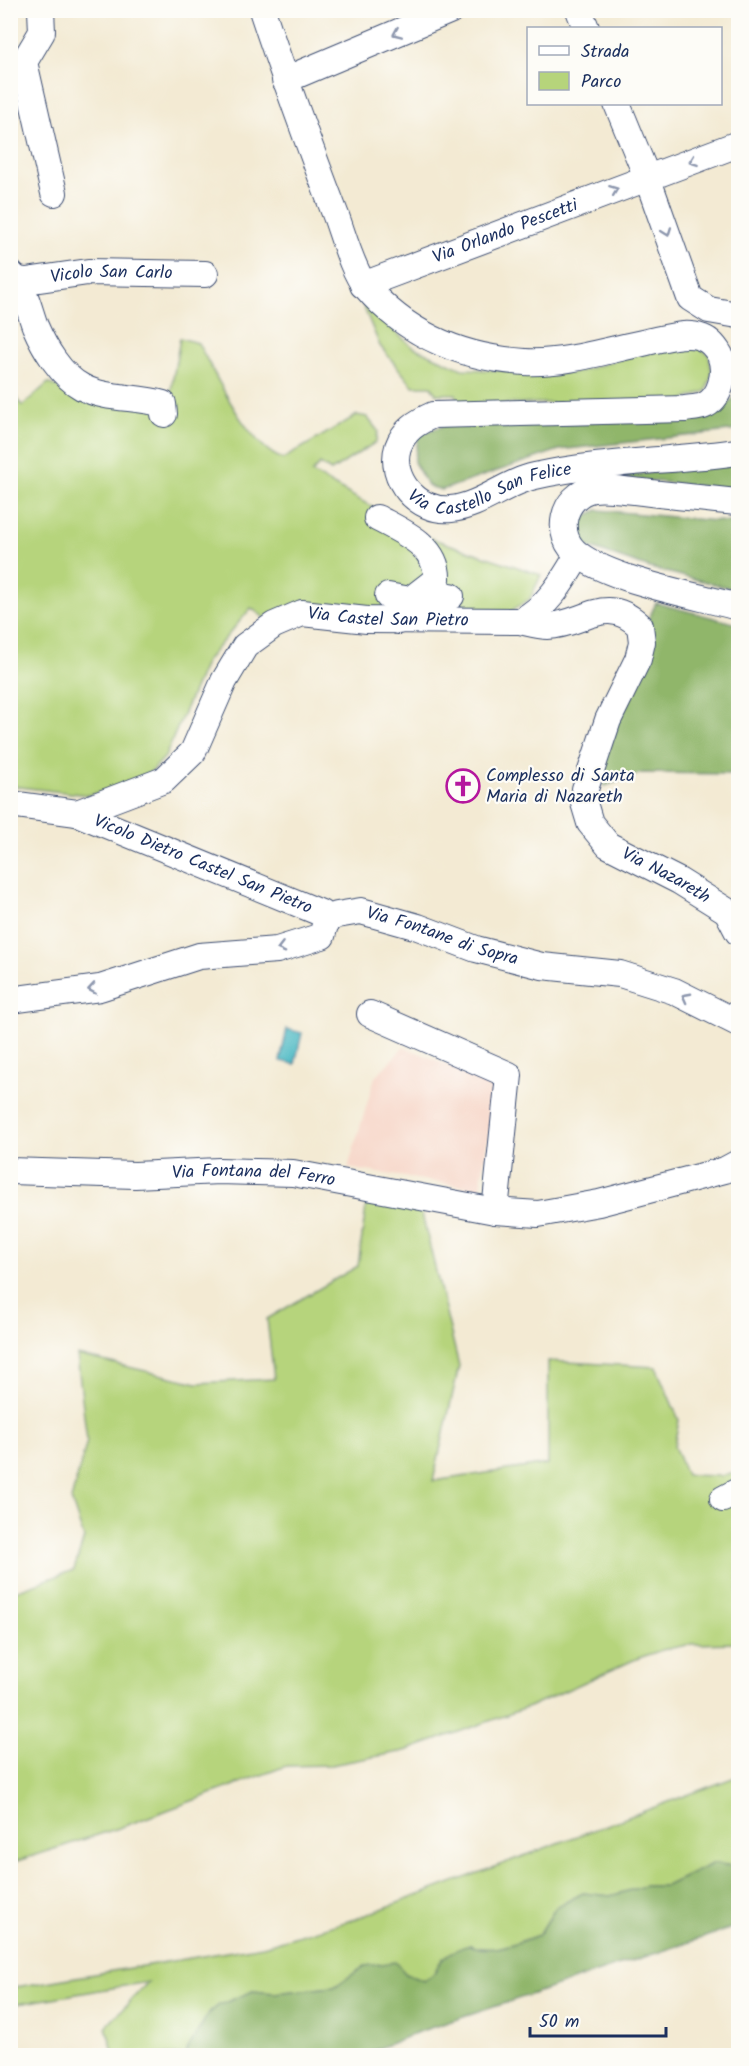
<svg xmlns="http://www.w3.org/2000/svg" width="749" height="2066" font-family="Kalam,sans-serif">
<style>
.built{fill:#f6d2c3}
.green{fill:#b6d47b;stroke:#68826c;stroke-width:1.5}
.forest{fill:#90b66b;stroke:#567264;stroke-width:1.5}
.water{fill:#4ab8c3;stroke:#327490;stroke-width:1.5}
.lines{fill:none;stroke-linecap:round;stroke-linejoin:round}
.minor-casing{stroke:#3b4b70;stroke-width:28}
.minor{stroke:#fff;stroke-width:26}
.oneway{stroke:#8d97ae}
.labels{text-anchor:middle;dominant-baseline:central;stroke-width:4.5;stroke-linejoin:round;paint-order:stroke}
.street-label{font-size:18px;fill:#1b2f5e;stroke:#fdfcf7}
.poi-label{font-size:18px;fill:#1b2f5e;stroke:#fdfcf7;text-anchor:start}
</style>
<rect width="100%" height="100%" fill="#fdfcf7"/>
<filter id="ink" filterUnits="userSpaceOnUse"><feTurbulence type="fractalNoise" baseFrequency=".0167" numOctaves="2"/><feDisplacementMap in="SourceGraphic" scale="12" xChannelSelector="R" yChannelSelector="G"/><feConvolveMatrix kernelMatrix="1 2 1 2 8 2 1 2 1" color-interpolation-filters="sRGB"/></filter>
<filter id="wash" filterUnits="userSpaceOnUse"><feTurbulence type="fractalNoise" baseFrequency=".008" numOctaves="4" result="noise"/><feDisplacementMap in="SourceGraphic" scale="24" xChannelSelector="R" yChannelSelector="G"/><feGaussianBlur stdDeviation="1.35" result="paint"/><feColorMatrix in="noise" values="0 0 0 0 0 0 0 0 0 0 0 0 0 0 0 0 0 1.4 0 .05"/><feComposite in="paint" operator="in"/></filter>
<g filter="url(#wash)">
<rect width="100%" height="100%" fill="#f3ead3"/>
<!-- built -->
<polygon class="built" points="404,1047 496,1085 480,1189 348,1168 375,1077"/>
<!-- green -->
<g class="green">
<polygon points="362,303 413,347 462,369 574,373 677,342 695,343 709,355 712,374 706,391 679,402 458,404 456,394 436,394 431,386 413,386 380,346"/>
<path d="M180 338 198 343C216 375 248 447 283 459L357 415 367 417 378 431 376 442 331 471 320 464 312 473 424 536 541 575 530 599 505 615 266 619 251 608 206 661 165 757 150 773 116 788 88 795 11 786V388L22 406 48 383 88 399 169 402Z"/>
<polygon points="367,1199 421,1210 459,1366 433,1481 548,1464 548,1361 656,1367 679,1420 674,1446 686,1475 721,1476 738,1471 738,1643 692,1644 662,1650 636,1659 529,1707 405,1751 331,1765 286,1766 119,1828 11,1863 10,1593 74,1570 84,1538 71,1500 87,1441 77,1355 197,1383 274,1379 267,1319 358,1266"/>
<path d="M738 1776V1867L714 1863 666 1886H645L610 1896 583 1893 556 1907 539 1935C517 1942 492 1955 470 1945L442 1959 436 1974 423 1981 406 1974 365 1966 334 1987 274 1993 253 1991 184 2055H114L106 2027 148 1982 11 2005 10 1988 263 1946 352 1920Z"/>
</g>
<!-- forest -->
<g class="forest">
<polygon points="738,394 738,430 559,450 442,490 428,486 414,462 419,434 455,422 706,413 730,402"/>
<polygon points="738,463 738,490 613,477"/>
<path d="M598 510 738 523V590L650 568 586 546 579 538C574 523 585 515 598 510Z"/>
<polygon points="656,603 738,624 738,774 642,773 605,786 589,764 600,725"/>
<path d="M714 1863 738 1867V1926L418 2032 363 2055H184L208 2014 219 2005 253 1991 274 1993 334 1987 365 1966 395 1962 406 1974 423 1981C440 1972 433 1969 443 1959 449 1952 462 1947 470 1945 492 1955 517 1942 539 1935L556 1907 583 1893 610 1896 645 1886H666Z"/>
</g>
<!-- water -->
<polygon class="water" points="287,1029 302,1033 295,1064 280,1061"/>
</g>
<g filter="url(#ink)">
<g class="lines">
<defs>
<g id="minor">
<polyline points="41,10 42,32 24,62 54,193"/>
<path id="s1" d="M262 10C285 80 310 148 336 216 343 235 353 272 366 287 407 335 463 358 525 362 565 364 608 350 647 342 662 339 685 331 700 337 709 339 716 348 720 355 727 372 721 399 703 406 697 408 690 408 685 409L433 415C417 422 404 430 398 447 388 478 418 513 451 509 481 506 506 482 535 476 602 461 671 461 738 452"/>
<polyline points="579,10 586,28"/>
<polyline points="285,80 451,10"/>
<polyline points="617,104 647,177 690,298 709,310 738,315"/>
<path d="M10 273C25 287 28 307 35 326 44 347 61 376 82 387 106 400 137 396 163 404L164 414"/>
<path id="s2" d="M19 280 26 281 88 272 205 274"/>
<path id="s3" d="M363 285 738 144"/>
<path d="M738 502C707 499 675 496 643 492 627 491 610 487 593 489 562 495 553 537 579 555 614 581 694 595 738 607"/>
<path d="M377 518C403 532 438 546 437 579L410 600 398 621"/>
<polyline points="388,596 410,600 451,596"/>
<path id="s4" d="M520 621C529 623 539 626 548 626 584 625 605 593 640 626L642 642 638 659 608 720 585 789 584 803 590 823 608 845 679 881 727 911 738 932"/>
<path id="s5" d="M10 804 77 813 164 780 193 752 224 681 245 646 274 625 302 613 367 620 520 621C547 608 563 581 578 555"/>
<path id="s6" d="M77 813 321 913 326 921"/>
<path id="s7" d="M326 921 337 915 361 911 418 927 476 949 542 966 620 974 674 991 738 1023"/>
<polyline points="10,1000 100,988 199,956 277,950 322,936 326,921"/>
<polyline points="370,1014 509,1075 495,1211"/>
<path id="s8" d="M10 1171 135 1175 219 1171 293 1173 495 1211 538 1214 599 1203 725 1170 738 1163"/>
<polyline points="723,1499 738,1491"/>
</g>
</defs>
<!-- minor casing -->
<use href="#minor" class="minor-casing"/>
<!-- minor -->
<use href="#minor" class="minor"/>
</g>
<!-- one-way arrows -->
<defs><path id="oneway-chevron" d="M-2-3.5L2.5 0L-2 3.5" fill="none" stroke-width="1.6" stroke-linecap="round" stroke-linejoin="round" transform="scale(1.5)"/></defs>
<g class="oneway">
<use href="#oneway-chevron" transform="translate(397 33) rotate(157)"/>
<use href="#oneway-chevron" transform="translate(693 161) rotate(160)"/>
<use href="#oneway-chevron" transform="translate(614 190) rotate(-21)"/>
<use href="#oneway-chevron" transform="translate(667 232) rotate(70)"/>
<use href="#oneway-chevron" transform="translate(281 948) rotate(166)"/>
<use href="#oneway-chevron" transform="translate(92 989) rotate(171)"/>
<use href="#oneway-chevron" transform="translate(686 997) rotate(-152)"/>
</g>
</g>
<!-- icons -->
<defs>
<symbol id="church-ring" viewBox="-11 -11 22 22"><circle r="9.5" fill="#fdfcf7" stroke="#b5179e" stroke-width="1.5"/><path d="M-1.2-6h2.4v3.5h3.3v2.4h-3.3V6h-2.4V-.1h-3.3v-2.4h3.3Z" fill="#b5179e"/></symbol>
</defs>
<g fill-rule="evenodd">
<use href="#church-ring" x="444" y="767" width="38" height="38"/>
</g>
<g class="labels">
<!-- street labels -->
<g class="street-label">
<text stroke="none"><textPath href="#s3" startOffset="152">Via Orlando Pescetti</textPath></text>
<text stroke="none"><textPath href="#s2" startOffset="93">Vicolo San Carlo</textPath></text>
<text stroke="none"><textPath href="#s1" startOffset="1197">Via Castello San Felice</textPath></text>
<text stroke="none"><textPath href="#s5" startOffset="472">Via Castel San Pietro</textPath></text>
<text stroke="none"><textPath href="#s6" startOffset="136">Vicolo Dietro Castel San Pietro</textPath></text>
<text stroke="none"><textPath href="#s4" startOffset="430">Via Nazareth</textPath></text>
<text stroke="none"><textPath href="#s7" startOffset="122">Via Fontane di Sopra</textPath></text>
<text stroke="none"><textPath href="#s8" startOffset="244">Via Fontana del Ferro</textPath></text>
</g>
<!-- poi labels -->
<g class="poi-label">
<text x="486" y="776">Complesso di Santa<tspan x="486" dy="21">Maria di Nazareth</tspan></text>
</g>
</g>
<!-- margin -->
<rect width="749" height="2066" fill="none" stroke="#fdfcf7" stroke-width="36"/>
<!-- legend -->
<rect x="527" y="27" width="195" height="78" fill="#fdfcf7" stroke="#a3aaba" stroke-width="1.5"/>
<rect x="539" y="46" width="30" height="9" fill="#ffffff" stroke="#a3aaba" stroke-width="1.5"/>
<text x="581" y="57" font-size="18" fill="#1b2f5e">Strada</text>
<rect x="539" y="72" width="30" height="18" fill="#b6d47b" stroke="#a3aaba" stroke-width="1.5"/>
<text x="581" y="87" font-size="18" fill="#1b2f5e">Parco</text>
<!-- scale -->
<path d="M530 2027v9h136v-9" fill="none" stroke="#1b2f5e" stroke-width="3"/>
<text x="539" y="2027" font-size="18" fill="#1b2f5e" stroke="#fdfcf7" stroke-width="4.5" paint-order="stroke">50 m</text>
</svg>
